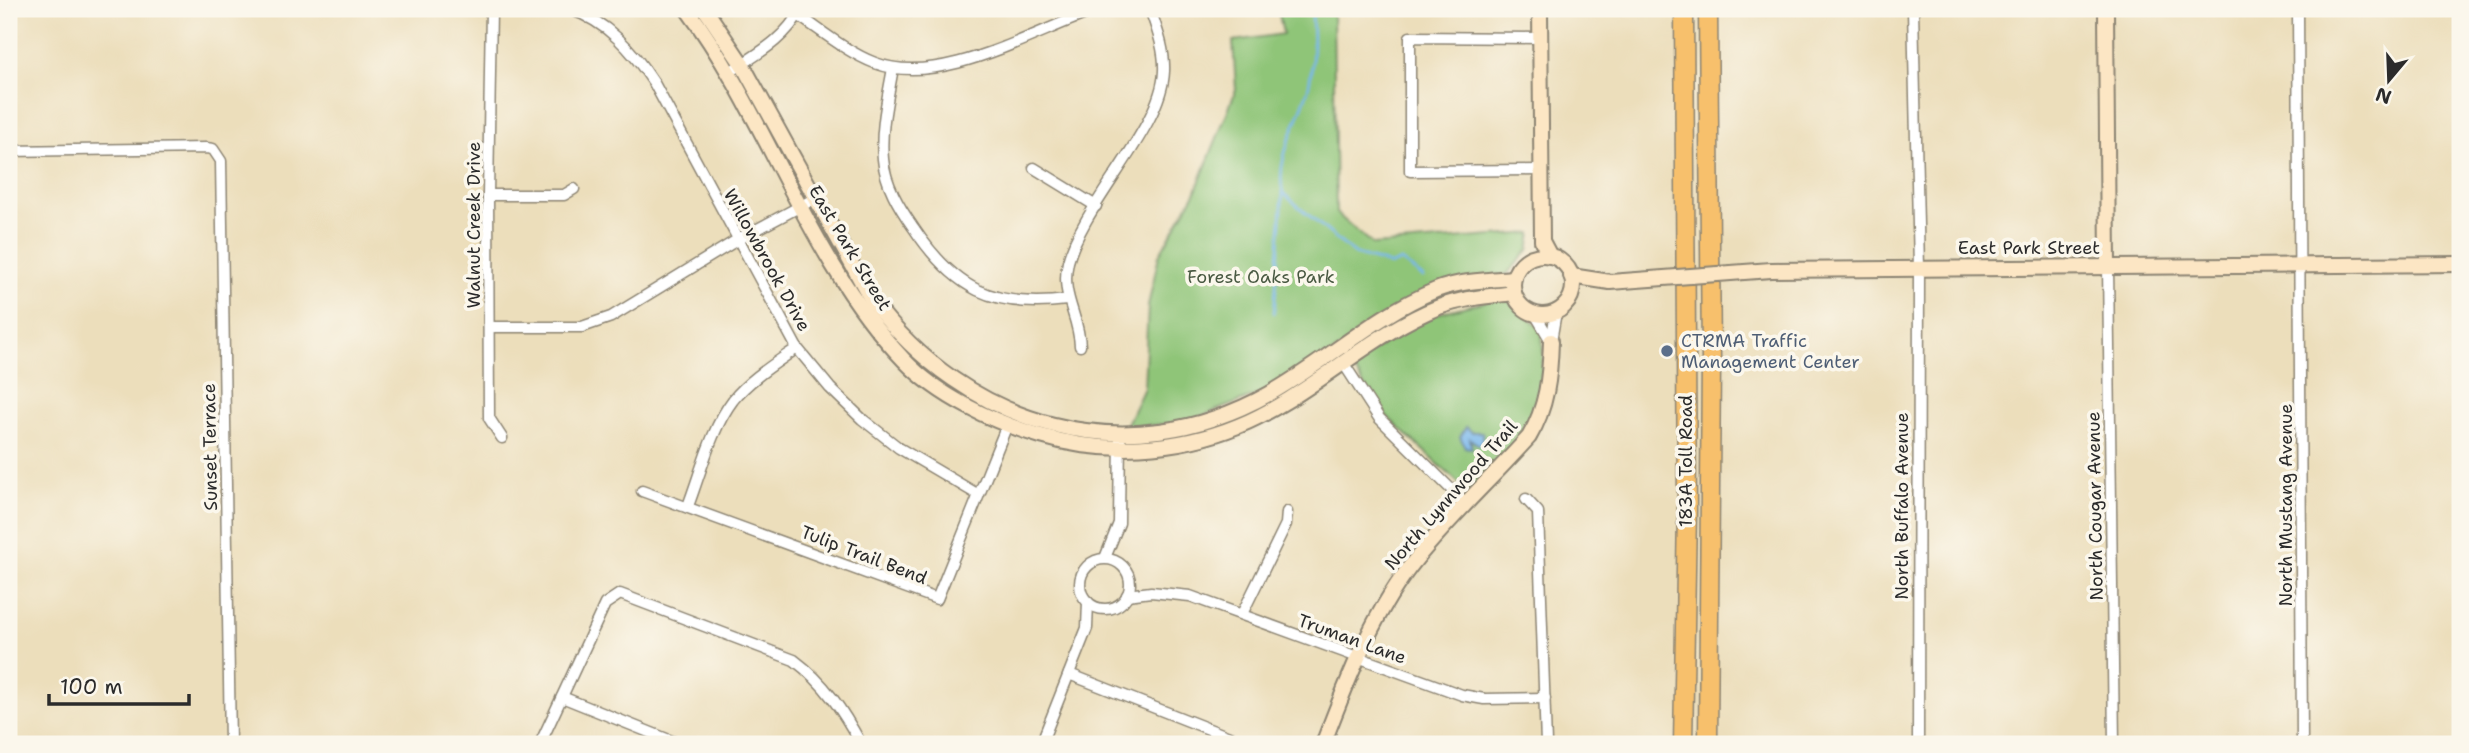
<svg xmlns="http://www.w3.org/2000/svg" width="2469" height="753" font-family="'Shantell Sans',sans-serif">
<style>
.green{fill:#8fc578;stroke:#5d7852;stroke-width:2}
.water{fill:#78b7ec;stroke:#52718c;stroke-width:2}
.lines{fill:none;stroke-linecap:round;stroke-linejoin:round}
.stream{stroke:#78b7ec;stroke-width:2.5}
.street-casing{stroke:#8c8473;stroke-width:13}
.secondary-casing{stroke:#8c8473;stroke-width:18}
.highway-casing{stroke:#8c8473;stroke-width:21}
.street{stroke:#fff;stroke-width:10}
.secondary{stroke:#fce6c4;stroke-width:14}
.highway{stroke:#f7c06c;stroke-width:18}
.secondary-bridge-casing{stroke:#8c8473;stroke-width:18;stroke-linecap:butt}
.secondary-bridge{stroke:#fce6c4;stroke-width:14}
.service-dot{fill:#5c6f8a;stroke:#fbf7ec;stroke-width:2.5}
.labels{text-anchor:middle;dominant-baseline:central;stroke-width:7;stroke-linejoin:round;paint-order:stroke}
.street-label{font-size:18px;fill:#2b2b2b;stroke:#fbf7ec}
.park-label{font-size:18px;fill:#495942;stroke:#fbf7ec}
.service-label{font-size:18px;fill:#4e5e75;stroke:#fbf7ec;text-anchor:start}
</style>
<rect width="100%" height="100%" fill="#fbf7ec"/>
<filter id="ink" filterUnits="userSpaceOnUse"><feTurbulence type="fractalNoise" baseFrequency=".0143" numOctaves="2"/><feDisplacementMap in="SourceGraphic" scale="14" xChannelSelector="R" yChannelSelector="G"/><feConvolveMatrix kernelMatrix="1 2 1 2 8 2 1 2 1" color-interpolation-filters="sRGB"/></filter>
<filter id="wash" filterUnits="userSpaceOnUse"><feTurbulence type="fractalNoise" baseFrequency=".00686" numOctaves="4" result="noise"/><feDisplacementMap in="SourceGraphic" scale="28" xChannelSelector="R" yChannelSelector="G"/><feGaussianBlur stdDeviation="1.57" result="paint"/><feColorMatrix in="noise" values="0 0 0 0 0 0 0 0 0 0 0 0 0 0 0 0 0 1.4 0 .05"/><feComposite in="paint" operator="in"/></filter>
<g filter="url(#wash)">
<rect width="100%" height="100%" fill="#ecdebb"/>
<!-- green -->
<g class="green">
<polygon points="1278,9 1333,9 1336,213 1373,245 1532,233 1529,250 1507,274 1451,283 1268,391 1185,422 1125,428 1144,388 1148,306 1159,255 1195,193 1236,90 1233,41 1283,34"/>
<path d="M1498 298 1509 301 1541 328C1552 393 1518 453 1467 491L1382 412 1353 368 1356 362 1424 317Z"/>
</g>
<!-- water -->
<polygon class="water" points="1466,427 1472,432 1482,432 1483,443 1479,445 1470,439 1472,448 1465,447 1460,437"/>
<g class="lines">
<!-- stream -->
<g class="stream">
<polyline points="1283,193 1354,254 1392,265 1401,261 1423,277"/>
<path d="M1274 313 1283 193C1274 157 1301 120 1309 85 1314 60 1313 34 1312 9"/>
</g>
</g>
</g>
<g filter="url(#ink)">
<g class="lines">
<defs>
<g id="street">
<polyline points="491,9 488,195 489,418 502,438"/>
<path d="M569 9C607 21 633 51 654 83L797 348 830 388 862 419 899 448 977 494"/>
<polyline points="1913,9 1919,268 1918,744"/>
<polyline points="2298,9 2302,744"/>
<path d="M798 15C823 32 847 52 875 63 942 88 1035 30 1099 9"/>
<polyline points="1541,38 1410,37 1410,171 1541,170"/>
<path d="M893 68C888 97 880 129 883 159 885 184 899 207 913 227 954 289 993 309 1067 300"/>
<path d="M728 73C757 54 785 40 801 9"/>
<polyline points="9,151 206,148 213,149 221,161 230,744"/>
<polyline points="1034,168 1096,206"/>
<polyline points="488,195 564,195 574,189"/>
<polyline points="2108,266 2114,744"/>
<polyline points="1535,314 1551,341"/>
<polyline points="491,327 582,327 611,317 737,240 814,199"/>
<polyline points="1551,341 1556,312"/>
<path d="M1080 346C1079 315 1060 296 1068 262 1084 202 1162 128 1164 71 1165 50 1157 29 1150 9"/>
<polyline points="1344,364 1379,418 1466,504"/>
<polyline points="642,491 937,599 1007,425"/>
<polyline points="1526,499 1538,512 1546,744"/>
<path d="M688 506C701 472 711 429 733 400 750 379 776 363 797 348"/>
<polyline points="1105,558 1119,523 1120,433"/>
<circle cx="1105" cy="584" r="25"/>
<polyline points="1127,595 1151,592 1190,596 1462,695 1484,699 1545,698"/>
<polyline points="1242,614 1286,524 1287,512"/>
<polyline points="1069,674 1247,744"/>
<polyline points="562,697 679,744"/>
<path d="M540 744 605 604 620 594 794 660C825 683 843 711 861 744"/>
<polyline points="975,744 991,744"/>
<polyline points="1041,744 1087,628 1088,602"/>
</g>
<g id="secondary">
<path d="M687 9C769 119 808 260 904 360 939 397 993 422 1041 436 1104 455 1177 451 1238 426 1311 396 1369 334 1439 307 1463 298 1490 296 1514 293"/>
<path d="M705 9 742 64 871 299C966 427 1126 474 1269 394 1326 362 1375 315 1436 290 1459 281 1488 280 1514 278"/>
<polyline points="1540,9 1542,241 1550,256"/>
<polyline points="2106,9 2108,266"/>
<circle cx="1543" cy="285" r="30"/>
<polyline points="1771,270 2460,264"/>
<polyline points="1571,276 1610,282"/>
<path d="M1323 744C1348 680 1372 613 1416 559 1451 516 1492 478 1529 437 1547 407 1550 376 1551 341"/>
</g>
<g id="highway">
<polyline points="1683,744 1687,511 1684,9"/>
<polyline points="1708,744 1711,361 1708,9"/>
</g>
</defs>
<!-- street casing -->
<use href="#street" class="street-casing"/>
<!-- secondary casing -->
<use href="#secondary" class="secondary-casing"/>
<!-- highway casing -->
<use href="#highway" class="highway-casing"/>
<!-- street -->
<use href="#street" class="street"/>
<!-- secondary -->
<use href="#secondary" class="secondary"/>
<!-- highway -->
<use href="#highway" class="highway"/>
<defs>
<polyline id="secondary-bridge" points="1610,282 1771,270"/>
</defs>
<!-- secondary-bridge casing -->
<use href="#secondary-bridge" class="secondary-bridge-casing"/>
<!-- secondary-bridge -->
<use href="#secondary-bridge" class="secondary-bridge"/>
</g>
</g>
<!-- markers -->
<circle class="service-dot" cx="1667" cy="351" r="7"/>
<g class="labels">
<!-- street labels -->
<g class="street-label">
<text transform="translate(474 225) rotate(-90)">Walnut Creek Drive</text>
<text transform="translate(850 248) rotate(59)">East Park Street</text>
<text x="2029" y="248">East Park Street</text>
<text transform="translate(767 260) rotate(61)">Willowbrook Drive</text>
<text transform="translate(210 447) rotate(-91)">Sunset Terrace</text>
<text transform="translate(1686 461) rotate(-90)">183A Toll Road</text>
<text transform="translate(1451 495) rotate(-49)">North Lynnwood Trail</text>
<text transform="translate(2286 505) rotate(-90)">North Mustang Avenue</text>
<text transform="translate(1902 506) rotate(-90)">North Buffalo Avenue</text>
<text transform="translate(2095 506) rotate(-91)">North Cougar Avenue</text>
<text transform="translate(864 555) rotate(21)">Tulip Trail Bend</text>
<text transform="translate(1352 639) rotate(20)">Truman Lane</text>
</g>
<!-- park labels -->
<g class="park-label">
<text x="1261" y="277">Forest Oaks Park</text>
</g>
<!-- service labels -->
<g class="service-label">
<text x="1681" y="341">CTRMA Traffic<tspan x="1681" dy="21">Management Center</tspan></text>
</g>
</g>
<!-- margin -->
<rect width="2469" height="753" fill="none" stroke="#fbf7ec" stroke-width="35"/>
<!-- north arrow -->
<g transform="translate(2389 80) rotate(199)" stroke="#fbf7ec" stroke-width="5" paint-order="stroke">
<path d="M0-5L12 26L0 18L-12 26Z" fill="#2b2b2b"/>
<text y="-10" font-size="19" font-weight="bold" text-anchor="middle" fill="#2b2b2b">N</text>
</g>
<!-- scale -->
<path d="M49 694v10h140v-10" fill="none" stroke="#2b2b2b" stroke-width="3.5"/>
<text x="60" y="694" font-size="21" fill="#2b2b2b" stroke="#fbf7ec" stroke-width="5" paint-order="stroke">100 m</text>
</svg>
